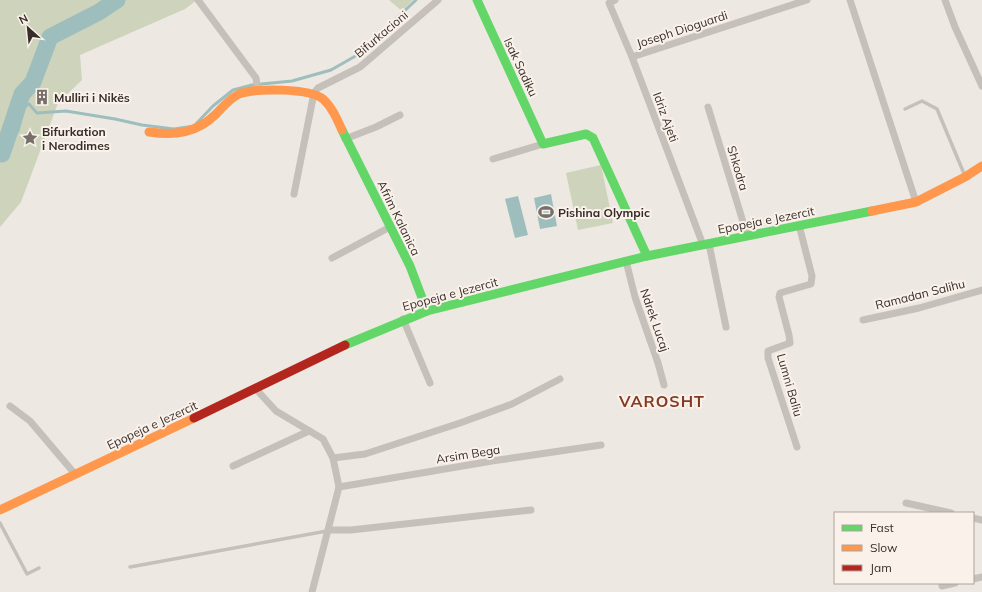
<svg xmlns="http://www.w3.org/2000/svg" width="982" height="592" font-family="Mulish,sans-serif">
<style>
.green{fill:#ced3bc}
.water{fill:#9ebebe}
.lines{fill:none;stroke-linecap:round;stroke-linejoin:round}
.stream{stroke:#9ebebe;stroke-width:3}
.canal{stroke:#9ebebe;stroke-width:10}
.river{stroke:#9ebebe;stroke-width:17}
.lane{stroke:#c6c0bb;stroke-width:3.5}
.street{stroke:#c6c0bb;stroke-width:7}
.fast{stroke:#63d668;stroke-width:9}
.slow{stroke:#ff974d;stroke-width:9}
.jam{stroke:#b3261e;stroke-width:9}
.labels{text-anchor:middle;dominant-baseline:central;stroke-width:4;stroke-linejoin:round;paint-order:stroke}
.street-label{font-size:12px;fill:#372e29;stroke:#faf2ea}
.poi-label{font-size:12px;font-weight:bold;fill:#372e29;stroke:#faf2ea;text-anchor:start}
.district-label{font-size:16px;font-weight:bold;letter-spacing:1px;fill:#853b23;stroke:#faf2ea}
</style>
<rect width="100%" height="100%" fill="#ede8e2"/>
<!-- green -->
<g class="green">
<polygon points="0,0 197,0 185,9 80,55 82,80 58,103 21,202 0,227"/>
<polygon points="389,0 413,0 402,11"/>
<polygon points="601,165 613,223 578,230 566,173"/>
</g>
<!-- water -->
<g class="water">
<polygon points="551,194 557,226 540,229 534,198"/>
<polygon points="518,196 528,235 515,238 505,199"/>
</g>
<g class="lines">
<!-- stream -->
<polyline class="stream" points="2,154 18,131 24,107 29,104 37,113 66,111 115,119 142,125 174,129 194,126 213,106 233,90 252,85 292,81 331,70 359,54 416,0"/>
<!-- canal -->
<polyline class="canal" points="0,155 2,154"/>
<!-- river -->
<polyline class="river" points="2,154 22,94 33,82 50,37 99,12 117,0"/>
<!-- lane -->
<g class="lane">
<polyline points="905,109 922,101 937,109 965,176"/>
<polyline points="0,523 27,574 39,568"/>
<polyline points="130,567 327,531"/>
</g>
<!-- street -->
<g class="street">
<polyline points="198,0 256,78 258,91"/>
<polyline points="615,0 609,3 632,57 703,245"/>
<polyline points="850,0 916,202"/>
<polyline points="945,0 955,27 982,86"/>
<polyline points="632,57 807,0"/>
<polyline points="708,107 747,235"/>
<polyline points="345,139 376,127 400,115"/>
<polyline points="493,159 543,144"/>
<polyline points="294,194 314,93 318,88 360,67 438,0"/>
<polyline points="709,244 726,327"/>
<polyline points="332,258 390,227"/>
<polyline points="626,261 635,297 658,363 664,385"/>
<polyline points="403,319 430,383"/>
<polyline points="863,320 919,308 982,290"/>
<polyline points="256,389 276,411 323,439 333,458 339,487 312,592"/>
<polyline points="10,406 30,421 75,474"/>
<polyline points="797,447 768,358 768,351 790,343 789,335 779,297 780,293 811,284 812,276 799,225"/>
<polyline points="333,458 365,454 460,423 512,404 560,379"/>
<polyline points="233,466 309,431"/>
<polyline points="339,487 492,461 601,445"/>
<polyline points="906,503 951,513"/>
<polyline points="973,518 982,520"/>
<polyline points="329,530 351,530 531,510"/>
<polyline points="973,579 982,577"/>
<polyline points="942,586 955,583"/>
</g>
<!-- fast -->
<g class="fast">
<polyline points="477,0 543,144 586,134 593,138 647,256"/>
<polyline points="342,130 410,266 427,311"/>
<polyline points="345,345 427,311 647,256 872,211"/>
</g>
<!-- slow -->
<g class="slow">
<path d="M149 132C175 136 197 133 216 114 223 107 230 98 239 94 256 88 309 88 323 99 332 107 337 119 342 130"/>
<polyline points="872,211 916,202 965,177 982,166"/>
<polyline points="0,510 194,418"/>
</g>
<!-- jam -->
<polyline class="jam" points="194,418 345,345"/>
</g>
<!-- icons -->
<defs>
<symbol id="building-bare" viewBox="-9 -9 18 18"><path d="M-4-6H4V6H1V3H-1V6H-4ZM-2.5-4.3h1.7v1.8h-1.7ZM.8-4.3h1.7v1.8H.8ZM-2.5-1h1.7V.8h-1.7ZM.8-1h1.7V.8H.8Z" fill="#776f6a" stroke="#faf2ea" stroke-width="2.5" paint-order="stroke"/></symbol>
<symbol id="sight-bare" viewBox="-9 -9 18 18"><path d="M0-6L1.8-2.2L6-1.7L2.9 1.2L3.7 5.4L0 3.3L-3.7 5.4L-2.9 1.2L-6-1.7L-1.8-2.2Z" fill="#776f6a" stroke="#faf2ea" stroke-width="2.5" paint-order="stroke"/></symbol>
<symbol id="stadium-bare" viewBox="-9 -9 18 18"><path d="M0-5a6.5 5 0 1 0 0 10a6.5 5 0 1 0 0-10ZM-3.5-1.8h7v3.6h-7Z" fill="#776f6a" stroke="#faf2ea" stroke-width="2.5" paint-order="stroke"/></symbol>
</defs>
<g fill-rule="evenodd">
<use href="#building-bare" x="31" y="86" width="22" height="22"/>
<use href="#sight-bare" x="19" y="127" width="22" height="22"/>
<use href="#stadium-bare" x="535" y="201" width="22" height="22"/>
</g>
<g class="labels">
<!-- street labels -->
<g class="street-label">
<text transform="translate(682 29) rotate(-18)">Joseph Dioguardi</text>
<text transform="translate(381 34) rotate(-40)">Bifurkacioni</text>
<text transform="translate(521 67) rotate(65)">Isak Sadiku</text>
<text transform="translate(666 117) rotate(70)">Idriz Ajeti</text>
<text transform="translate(738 168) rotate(73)">Shkodra</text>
<text transform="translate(399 218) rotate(64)">Afrim Kalanica</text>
<text transform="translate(766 220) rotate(-11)">Epopeja e Jezercit</text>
<text transform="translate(450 294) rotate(-15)">Epopeja e Jezercit</text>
<text transform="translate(920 294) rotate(-14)">Ramadan Salihu</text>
<text transform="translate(655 320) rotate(71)">Ndrek Lucaj</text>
<text transform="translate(790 385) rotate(74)">Lumni Baliu</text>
<text transform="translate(152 425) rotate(-25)">Epopeja e Jezercit</text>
<text transform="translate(468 454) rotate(-9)">Arsim Bega</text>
</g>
<!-- poi labels -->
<g class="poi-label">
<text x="54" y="97">Mulliri i Nikës</text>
<text x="42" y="131">Bifurkation<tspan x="42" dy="14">i Nerodimes</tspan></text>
<text x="558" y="212">Pishina Olympic</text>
</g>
<!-- district labels -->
<g class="district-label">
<text x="662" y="401">VAROSHT</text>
</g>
</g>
<!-- legend -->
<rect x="834" y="512" width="140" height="72" fill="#faf2ea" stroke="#aca49d"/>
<rect x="842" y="525" width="20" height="6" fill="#63d668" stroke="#aca49d"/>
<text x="870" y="532" font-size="12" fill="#372e29">Fast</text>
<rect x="842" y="545" width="20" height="6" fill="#ff974d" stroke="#aca49d"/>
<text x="870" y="552" font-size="12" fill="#372e29">Slow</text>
<rect x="842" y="565" width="20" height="6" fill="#b3261e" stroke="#aca49d"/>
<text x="870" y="572" font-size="12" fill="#372e29">Jam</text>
<!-- north arrow -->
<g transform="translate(28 28) rotate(333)" stroke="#faf2ea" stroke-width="3" paint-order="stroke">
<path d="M0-3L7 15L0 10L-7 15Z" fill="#372e29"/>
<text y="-6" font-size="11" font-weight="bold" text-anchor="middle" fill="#372e29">N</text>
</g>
</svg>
